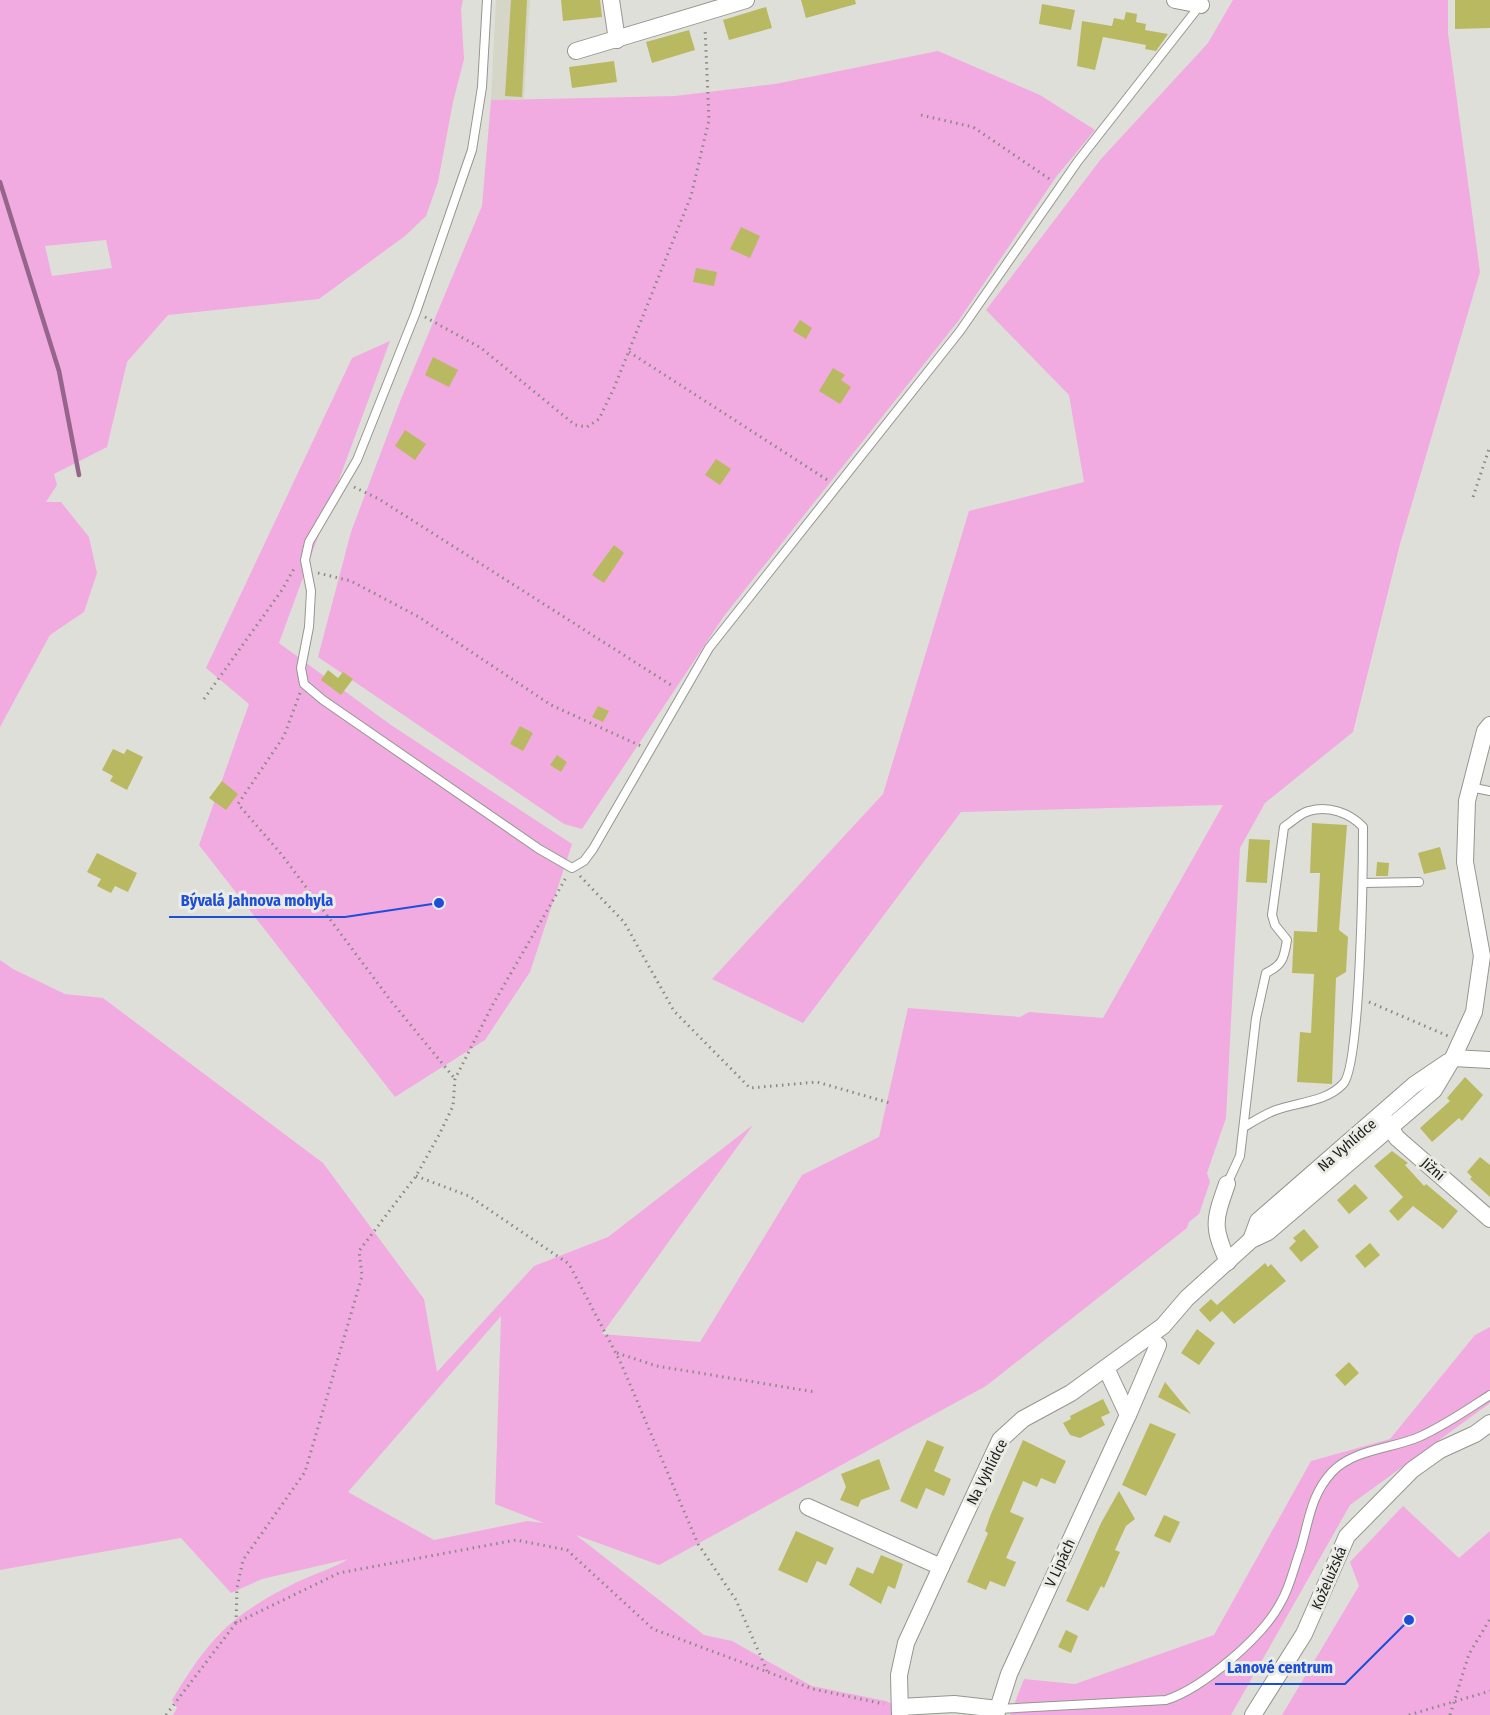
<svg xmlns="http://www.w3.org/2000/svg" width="1490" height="1715" font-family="'Fira Sans Condensed',sans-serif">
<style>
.built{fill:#d5d5c8}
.green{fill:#f1abe1;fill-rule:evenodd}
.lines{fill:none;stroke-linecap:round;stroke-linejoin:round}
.stream{stroke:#96658b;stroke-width:4.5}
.building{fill:#b9b962}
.lane-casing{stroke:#959690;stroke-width:10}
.street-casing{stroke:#959690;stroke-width:18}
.path{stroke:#898985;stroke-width:3;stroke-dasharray:1.5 4.5;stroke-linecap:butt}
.lane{stroke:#fff;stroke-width:8}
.street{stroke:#fff;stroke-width:16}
.labels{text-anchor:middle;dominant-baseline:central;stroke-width:6;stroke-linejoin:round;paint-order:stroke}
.street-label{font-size:15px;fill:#1e1e1c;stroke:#ecece6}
.leader{fill:none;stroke:#1d4ed8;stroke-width:2}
.callout-dot{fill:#1d4ed8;stroke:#ecece6;stroke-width:2}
.callout-label{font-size:16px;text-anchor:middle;font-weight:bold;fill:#1d4ed8;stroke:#ecece6;stroke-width:6;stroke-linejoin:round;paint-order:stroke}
</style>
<rect width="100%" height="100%" fill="#dfdfd9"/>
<!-- built -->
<polygon class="built" points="496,0 530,0 524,99 491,100"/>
<!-- green -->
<g class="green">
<path d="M0 0H463L461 9 464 59 453 102 438 182 426 216 405 236 319 299 168 315 127 362 107 447 54 474 57 485 46 502H61L89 537 97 573 84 612 50 635 0 727ZM106 240 112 268 52 276 45 246Z"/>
<path d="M1233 0H1448V33L1480 272 1400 544 1353 732 1265 803 1240 848 1226 1118 1207 1173 1210 1182 1199 1214 1189 1222 1187 1228 986 1386 659 1565 576 1535 704 1635 732 1641 812 1686 886 1701 892 1704 893 1715H173L177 1708 172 1700C210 1637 231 1615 297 1582 314 1574 332 1569 348 1559L262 1579 231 1593 181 1538 0 1570V960L13 969 65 994 103 998 323 1163 424 1299 437 1372 534 1266 608 1237 753 1125 602 1334 700 1342 802 1175 879 1137 908 1008 1020 1017 1029 1012 1103 1018 1223 805 961 812 803 1023 712 979 883 794 969 511 1084 482 1069 395 986 310 1101 159 1208 43ZM501 1316 495 1504 544 1523 527 1521 434 1540 348 1492Z"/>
<polygon points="938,51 1040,95 1095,130 1056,177 959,320 724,616 582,829 564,824 318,657 351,532 401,399 482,206 491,100 675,96 775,84"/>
<polygon points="390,341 279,643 391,725 572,844 530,972 485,1040 395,1097 199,845 249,704 206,668 352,358"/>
<polygon points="1490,1327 1490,1403 1350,1505 1231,1715 1010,1715 1024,1679 1075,1684 1214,1635 1311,1461 1390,1439 1475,1335"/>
<polygon points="1403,1506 1459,1558 1490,1531 1490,1715 1282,1715 1359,1586 1350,1562"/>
</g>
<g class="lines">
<!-- stream -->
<polyline class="stream" points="0,182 59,371 79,475"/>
</g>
<!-- building -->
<g class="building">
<polygon points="511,0 527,0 522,97 505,96"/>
<polygon points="561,0 600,0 602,17 563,21"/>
<polygon points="801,0 855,0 856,4 806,18"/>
<polygon points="1455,0 1490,0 1490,28 1455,29"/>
<polygon points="1042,4 1075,10 1071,30 1039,24"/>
<polygon points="766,7 772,28 729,40 723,20"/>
<polygon points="1126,12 1137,14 1136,22 1146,24 1145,30 1168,34 1156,51 1145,49 1146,45 1103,37 1095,70 1077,66 1082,21 1112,26 1114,18 1124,20"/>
<polygon points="689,30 695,50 652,63 646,42"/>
<polygon points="614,61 617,82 572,88 569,67"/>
<polygon points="741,227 760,236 750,258 730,249"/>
<polygon points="696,268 717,272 714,286 693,282"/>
<polygon points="800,320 812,328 806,339 793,331"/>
<polygon points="433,357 458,370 449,387 425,375"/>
<polygon points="833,368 845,375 841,380 851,387 840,404 819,391"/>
<polygon points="405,430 426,444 415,460 395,446"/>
<polygon points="716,459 731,469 720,485 705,475"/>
<polygon points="614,545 624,553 604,583 592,575"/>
<polygon points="328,670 338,678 343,672 353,679 341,695 321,680"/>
<polygon points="598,706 609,711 603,722 592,717"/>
<polygon points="520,726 533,733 523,751 510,744"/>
<polygon points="113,749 124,754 127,749 143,757 127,790 110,781 113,776 102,770"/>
<polygon points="557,755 567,762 561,772 550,765"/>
<polygon points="222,781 238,794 226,810 209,798"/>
<polygon points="1312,823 1347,825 1339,930 1348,937 1346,972 1336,978 1332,1084 1297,1082 1300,1032 1311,1033 1314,974 1292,973 1294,931 1317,932 1320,873 1310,873"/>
<polygon points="1249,839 1270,840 1267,883 1246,882"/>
<polygon points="1440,847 1446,869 1424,874 1418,853"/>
<polygon points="97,853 137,873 128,892 115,886 111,893 97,886 101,879 87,872"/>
<polygon points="1377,862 1389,863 1388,876 1376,876"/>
<polygon points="1465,1077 1483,1095 1462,1121 1459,1118 1432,1142 1420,1128 1450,1101 1447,1098"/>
<polygon points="1392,1151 1408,1163 1405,1165 1424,1186 1426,1184 1458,1211 1443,1229 1413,1206 1398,1221 1389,1211 1403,1197 1374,1166"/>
<polygon points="1480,1157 1490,1165 1490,1197 1470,1179 1472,1177 1467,1172"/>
<polygon points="1355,1184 1368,1198 1349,1214 1337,1200"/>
<polygon points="1304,1229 1319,1247 1301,1262 1289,1248 1296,1241 1293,1238"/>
<polygon points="1370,1243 1380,1255 1365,1268 1355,1256"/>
<polygon points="1265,1263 1268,1267 1271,1264 1286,1281 1234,1324 1222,1311 1210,1322 1199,1310 1211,1299 1217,1305"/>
<polygon points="1197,1329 1215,1343 1199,1365 1181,1353"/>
<polygon points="1349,1362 1359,1373 1345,1386 1335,1375"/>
<polygon points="1165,1382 1191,1414 1158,1397"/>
<polygon points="1103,1399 1110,1413 1101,1417 1105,1425 1080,1438 1070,1435 1063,1423 1071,1419 1070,1416"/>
<polygon points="1150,1423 1176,1434 1146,1496 1122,1485"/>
<polygon points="927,1440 944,1447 934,1471 951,1479 944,1496 926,1488 917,1509 900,1501"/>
<polygon points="1023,1440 1066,1461 1055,1484 1041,1478 1037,1487 1023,1481 1010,1512 1024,1518 1006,1558 1016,1562 1005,1587 990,1581 986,1590 967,1582 988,1533 985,1531 991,1514"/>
<polygon points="879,1459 890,1489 861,1500 858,1507 840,1500 846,1487 841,1474"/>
<polygon points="1119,1491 1135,1519 1126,1526 1115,1550 1120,1552 1104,1588 1101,1586 1088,1611 1066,1601 1101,1523"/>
<polygon points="1164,1515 1180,1522 1170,1543 1154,1536"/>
<polygon points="796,1531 834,1548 826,1565 817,1561 807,1583 778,1570"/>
<polygon points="881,1555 903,1564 895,1589 888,1586 881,1604 849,1585 857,1567 873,1574"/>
<polygon points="1066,1630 1078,1636 1071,1653 1058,1647"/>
</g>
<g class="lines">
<defs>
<g id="lane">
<polyline points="487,0 482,87 472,150 416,312 357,460 309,542 305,560 311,591 309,627 301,668 304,684 323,700 539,849 572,868 584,861 593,849 709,648 960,331 1078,161 1201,4"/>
<polyline points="1470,787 1490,791"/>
<polyline points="1363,883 1419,882"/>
<path d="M1227 1184 1240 1156 1256 1018 1266 973C1283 965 1284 958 1287 940L1275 925 1272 915 1284 827C1292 822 1300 813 1309 811 1328 805 1350 813 1363 827 1363 862 1361 1067 1343 1084 1326 1102 1299 1102 1276 1110 1265 1114 1254 1121 1244 1127"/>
<path d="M998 1709 1166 1700C1203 1688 1263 1637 1281 1602 1290 1587 1294 1567 1300 1551 1309 1522 1310 1496 1332 1472 1354 1449 1391 1449 1419 1437 1444 1426 1467 1410 1490 1395"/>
</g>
<g id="street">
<polyline points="611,0 617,40"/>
<polyline points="1175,0 1201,5"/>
<polyline points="576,51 746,0"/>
<polyline points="1453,1058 1490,1060"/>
<polyline points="1385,1120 1397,1138 1490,1219"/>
<path d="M1227 1184C1214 1221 1212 1226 1228 1262"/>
<polyline points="1251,1240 1258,1221 1414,1085 1448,1062"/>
<polyline points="1106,1368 1128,1415"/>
<polyline points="808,1507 941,1567 1000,1440 1023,1419 1071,1393 1163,1326 1187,1298 1251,1240 1268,1232 1434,1090 1453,1058 1474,1012 1482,956 1465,862 1467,801 1485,731 1490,725"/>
<polyline points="900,1707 954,1704 998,1709"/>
<polyline points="900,1715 899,1675 906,1643 941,1567"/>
<polyline points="996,1715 1009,1674 1128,1415 1158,1345"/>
<polyline points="1253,1715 1304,1634 1347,1536 1412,1470 1440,1450 1475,1434 1490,1423"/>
</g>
</defs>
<!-- lane casing -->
<use href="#lane" class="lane-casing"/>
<!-- street casing -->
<use href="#street" class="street-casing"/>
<!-- path -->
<g class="path">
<polyline points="921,115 973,127 1051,180"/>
<polyline points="425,317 481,348 575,425 587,427 599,419 614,388 691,196 709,120 705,28"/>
<polyline points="629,352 829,481"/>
<polyline points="354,487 379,499 674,687"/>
<polyline points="1473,497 1490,446"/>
<polyline points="318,573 351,581 419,617 551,705 641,746"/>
<polyline points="300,693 284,736 238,804 282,855 391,1001 455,1079"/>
<polyline points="204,699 282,590 295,567"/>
<polyline points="580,876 624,922 674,1011 750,1088 817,1082 890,1103"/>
<polyline points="1369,1002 1448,1036"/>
<polyline points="416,1176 469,1196 569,1264 620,1361 698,1544 736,1600 768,1673"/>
<polyline points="617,1353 657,1366 815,1392"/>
<polyline points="236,1623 237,1588 243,1560 305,1472 362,1276 359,1251 416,1176 439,1135 453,1106 455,1079 492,1006 567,876"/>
<polyline points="166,1715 236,1623 339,1573 516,1540 567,1550 653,1629 813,1689 884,1704"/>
<polyline points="1409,1715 1490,1691"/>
<polyline points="1450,1715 1469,1654 1490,1619"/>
</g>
<!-- lane -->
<use href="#lane" class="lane"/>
<!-- street -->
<use href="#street" class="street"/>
</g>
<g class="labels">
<!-- street labels -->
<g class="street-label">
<text transform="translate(1347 1145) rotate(-41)">Na Vyhlídce</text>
<text transform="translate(1433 1169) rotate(41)">Jižní</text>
<text transform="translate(987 1472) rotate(-63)">Na Vyhlídce</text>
<text transform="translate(1060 1563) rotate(-65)">V Lipách</text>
<text transform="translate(1329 1578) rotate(-67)">Koželužská</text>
</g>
</g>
<!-- callouts -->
<path class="leader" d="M439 903L345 917H169M1409 1620L1345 1684H1215"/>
<g class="callout-dot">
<circle cx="439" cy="903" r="6"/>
<circle cx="1409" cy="1620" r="6"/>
</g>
<g class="callout-label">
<text x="257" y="906">Bývalá Jahnova mohyla</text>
<text x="1280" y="1673">Lanové centrum</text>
</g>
</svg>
